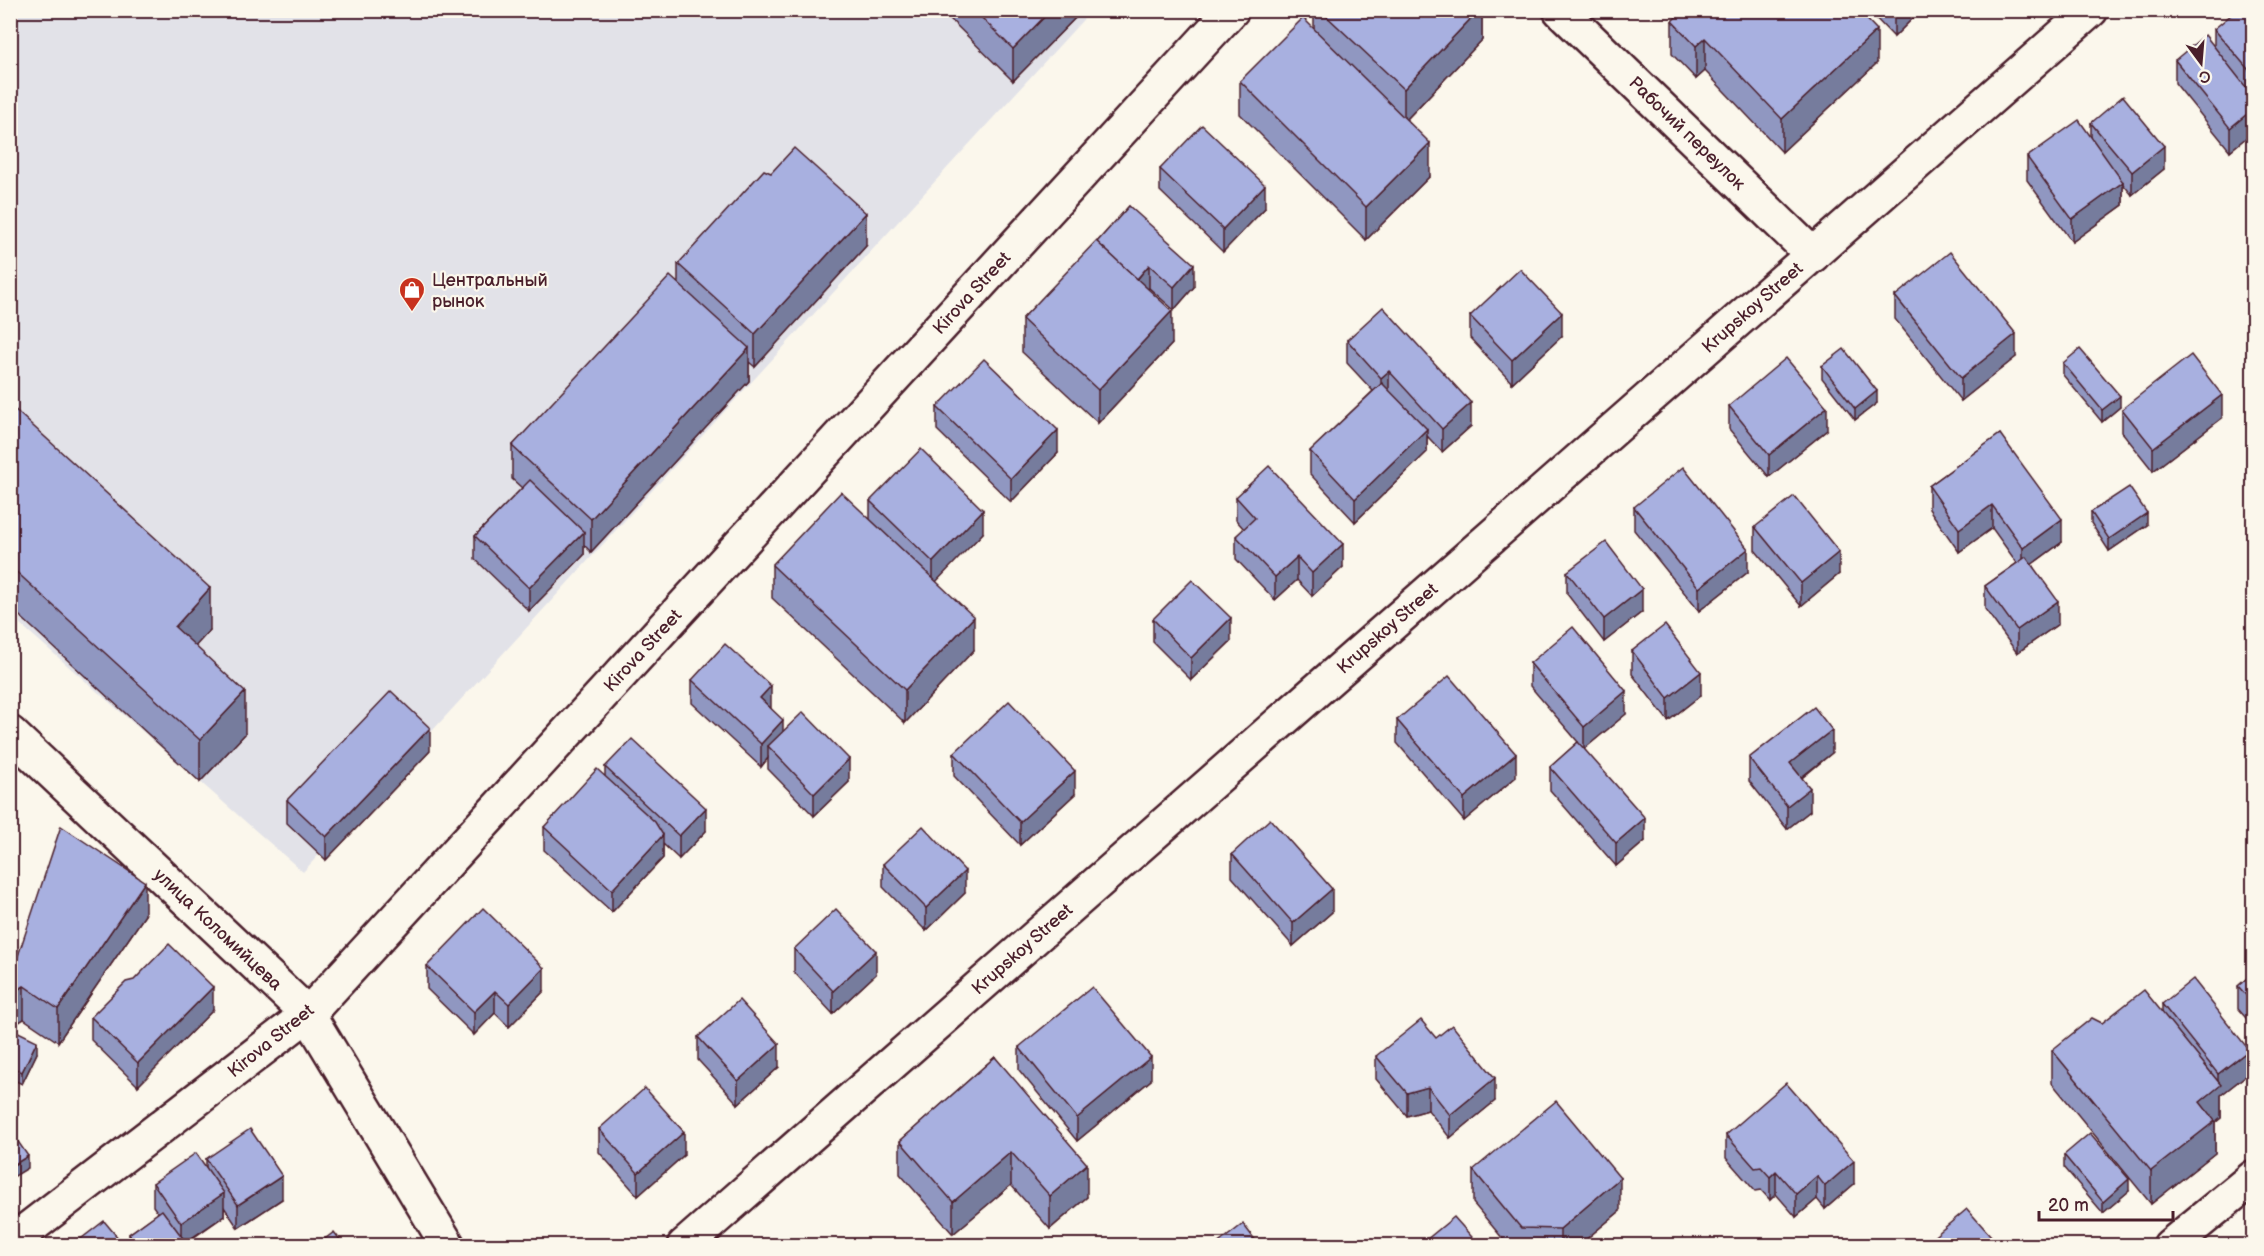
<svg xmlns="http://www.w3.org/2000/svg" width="2264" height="1256" font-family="'Balsamiq Sans',sans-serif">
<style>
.built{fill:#e2e2e8}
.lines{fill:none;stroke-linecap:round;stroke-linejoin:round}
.minor-casing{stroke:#4a1f2b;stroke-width:38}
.tertiary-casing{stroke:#4a1f2b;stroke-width:38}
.secondary-casing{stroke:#4a1f2b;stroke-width:38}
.minor{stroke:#fbf7ec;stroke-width:33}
.tertiary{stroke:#fbf7ec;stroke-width:33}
.secondary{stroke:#fbf7ec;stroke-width:33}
.wall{fill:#9097c1;stroke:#4a1f2b;stroke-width:1.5}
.shaded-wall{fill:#767b9d;stroke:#4a1f2b;stroke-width:1.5}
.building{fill:#a8b0e0;stroke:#4a1f2b;stroke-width:1.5}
.labels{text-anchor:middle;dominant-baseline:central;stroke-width:4.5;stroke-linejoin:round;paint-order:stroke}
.street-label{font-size:18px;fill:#4a1f2b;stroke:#fbf7ec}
.poi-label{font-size:18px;fill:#4a1f2b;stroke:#fbf7ec;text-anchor:start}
</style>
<rect width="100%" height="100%" fill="#fbf7ec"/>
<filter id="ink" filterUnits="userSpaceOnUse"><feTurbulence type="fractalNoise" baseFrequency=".0167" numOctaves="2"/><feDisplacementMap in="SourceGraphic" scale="12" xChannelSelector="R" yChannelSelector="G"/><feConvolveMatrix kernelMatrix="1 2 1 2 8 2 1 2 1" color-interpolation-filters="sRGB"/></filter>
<g filter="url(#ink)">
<!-- built -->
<polygon class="built" points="11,11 1091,11 303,872 11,616"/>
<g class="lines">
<defs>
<g id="minor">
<path id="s1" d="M1560 10 1813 255"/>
<path id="s2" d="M684 1246 2091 10"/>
</g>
<g id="tertiary">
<path id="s3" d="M308 1014 1232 10"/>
<polyline points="2170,1246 2254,1177"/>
</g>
<g id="secondary">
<path id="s4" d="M10 733 308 1014 448 1246"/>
<polyline points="10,1243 308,1014"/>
</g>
</defs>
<!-- minor casing -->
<use href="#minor" class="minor-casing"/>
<!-- tertiary casing -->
<use href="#tertiary" class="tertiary-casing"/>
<!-- secondary casing -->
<use href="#secondary" class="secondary-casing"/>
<!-- minor -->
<use href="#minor" class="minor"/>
<!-- tertiary -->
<use href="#tertiary" class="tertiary"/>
<!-- secondary -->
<use href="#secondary" class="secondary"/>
</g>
<!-- wall -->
<g class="wall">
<polygon points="946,10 1083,10 1013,81 946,15"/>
<polygon points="1314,10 1482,10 1482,40 1406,120 1430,176 1366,240 1240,114 1240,81 1314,28"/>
<polygon points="1868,10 1921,10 1894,37"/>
<polygon points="2253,11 2253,132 2230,151 2175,83 2175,60 2214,47 2214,29"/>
<polygon points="1672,21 1877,63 1782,152 1705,71 1696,79 1672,54"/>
<polygon points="2091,123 2164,169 2132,195 2123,184 2123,205 2072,242 2027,180 2027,157 2091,138"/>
<polygon points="1160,169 1265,208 1223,252 1160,191"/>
<polygon points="1129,206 1194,287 1174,310 1149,288 1148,290 1172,344 1098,423 1022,352 1022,319 1097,242"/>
<polygon points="866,246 755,367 749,362 749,381 591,552 584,545 584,555 529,611 475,559 475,536 522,488 512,479 512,446 678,282 678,264"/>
<polygon points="1895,296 2016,357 1961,401 1895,319"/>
<polygon points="1470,316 1562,336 1512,383 1470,338"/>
<polygon points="1347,340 1471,426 1442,452 1427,436 1427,452 1355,522 1310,474 1310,451 1373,391 1347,363"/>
<polygon points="2063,363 2120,407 2102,422 2063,375"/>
<polygon points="1822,366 1877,403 1855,420 1822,378"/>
<polygon points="10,405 210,630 195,646 245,734 200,782 10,607"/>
<polygon points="1729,406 1827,430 1769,477 1729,429"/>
<polygon points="937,407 1058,453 1011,502 937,430"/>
<polygon points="2122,409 2222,418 2153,471 2122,432"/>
<polygon points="2000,434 2062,542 2032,564 2058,624 2017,653 1985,609 1985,586 2017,563 1992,528 1959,552 1929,509 1929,486"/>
<polygon points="1236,497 1343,567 1312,596 1297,580 1275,600 1236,559 1236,536 1244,529 1236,520"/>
<polygon points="870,501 983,533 936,581 974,650 905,723 772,598 772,565 870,520"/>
<polygon points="1634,507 1748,572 1699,611 1634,530"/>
<polygon points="2091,512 2147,525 2109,551 2091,523"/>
<polygon points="1755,527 1839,574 1801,606 1755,550"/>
<polygon points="1567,572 1642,612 1604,642 1567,594"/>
<polygon points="1153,619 1231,641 1191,680 1153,642"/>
<polygon points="1632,651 1701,695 1668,721 1632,674"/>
<polygon points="1530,663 1626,714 1584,749 1645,841 1616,866 1550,790 1550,767 1578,742 1530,686"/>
<polygon points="692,680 771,709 783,732 849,782 814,816 768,769 768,758 761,767 692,703"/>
<polygon points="1397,720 1516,777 1464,821 1397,743"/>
<polygon points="430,751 326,860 287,823 287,800"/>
<polygon points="954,753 1075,794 1020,845 954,776"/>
<polygon points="1832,753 1802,778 1810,811 1787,829 1749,781 1749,758"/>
<polygon points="605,767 706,831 679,859 663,844 663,858 612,912 544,850 544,827 605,776"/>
<polygon points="1232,854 1332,912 1293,946 1232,877"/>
<polygon points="883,864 965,893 926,931 883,887"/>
<polygon points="145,915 58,1042 24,1019 10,980"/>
<polygon points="794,949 876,974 833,1014 794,972"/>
<polygon points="427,966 544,991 509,1027 495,1013 474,1035 427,989"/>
<polygon points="2253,973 2253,1026 2238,1009 2238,986"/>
<polygon points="2162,1004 2249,1073 2221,1095 2221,1118 2215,1123 2215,1153 2151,1204 2052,1083 2052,1050 2162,1012"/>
<polygon points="213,1010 138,1086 91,1040 91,1017"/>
<polygon points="10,1028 37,1053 22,1084 10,1078"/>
<polygon points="698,1037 779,1067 738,1104 698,1060"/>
<polygon points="1436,1038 1495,1101 1450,1138 1428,1110 1407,1116 1376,1079 1376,1056"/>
<polygon points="1019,1047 1151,1080 1077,1141 1019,1070"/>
<polygon points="995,1057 1087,1197 1050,1229 1011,1185 953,1234 900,1174 900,1141"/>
<polygon points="599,1129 684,1155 638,1196 599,1152"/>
<polygon points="1726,1135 1854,1184 1825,1209 1817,1199 1796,1217 1776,1194 1770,1200 1761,1190 1755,1191 1726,1158"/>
<polygon points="2064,1155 2129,1191 2103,1213 2064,1167"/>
<polygon points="206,1159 282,1199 238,1228 224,1207 224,1216 186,1243 188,1245 129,1245 129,1234 158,1213 153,1206 153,1183 206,1168"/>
<polygon points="1473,1170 1620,1211 1579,1245 1508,1245 1473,1203"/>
</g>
<!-- shaded-wall -->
<g class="shaded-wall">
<polygon points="1051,10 1083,10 1013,81 1013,49"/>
<polygon points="1479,10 1482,10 1482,40 1404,122 1404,89"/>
<polygon points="1897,10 1921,10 1894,37 1894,14"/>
<polygon points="1877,30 1877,63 1782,152 1782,119"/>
<polygon points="1705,38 1705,71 1696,79 1696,46"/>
<polygon points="2253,109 2253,132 2230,151 2230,128"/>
<polygon points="1430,143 1430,176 1366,240 1366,207"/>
<polygon points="2164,146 2164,169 2132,195 2132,172"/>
<polygon points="2123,182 2123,205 2072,242 2072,219"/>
<polygon points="1265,185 1265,208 1223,252 1223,229"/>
<polygon points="866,213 866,246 755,367 755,334"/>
<polygon points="1194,264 1194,287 1174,310 1174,287"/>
<polygon points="1149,265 1149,288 1136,304 1136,281"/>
<polygon points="1172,311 1172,344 1098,423 1098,390"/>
<polygon points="1562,313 1562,336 1512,383 1512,360"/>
<polygon points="2016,334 2016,357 1961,401 1961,378"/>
<polygon points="749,348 749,381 591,552 591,519"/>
<polygon points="1389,371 1389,394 1381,401 1381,378"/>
<polygon points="1877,391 1877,403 1855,420 1855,409"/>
<polygon points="2222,395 2222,418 2153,471 2153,448"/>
<polygon points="2120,396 2120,407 2102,422 2102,410"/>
<polygon points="1471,403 1471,426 1442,452 1442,429"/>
<polygon points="1827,407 1827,430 1769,477 1769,455"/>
<polygon points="1427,429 1427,452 1355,522 1355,499"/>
<polygon points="1058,430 1058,453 1011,502 1011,479"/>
<polygon points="1992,505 1992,528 1959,552 1959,529"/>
<polygon points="983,510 983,533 933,585 933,562"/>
<polygon points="2147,513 2147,525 2109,551 2109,539"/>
<polygon points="2062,519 2062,542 2023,571 2023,548"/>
<polygon points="584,532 584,555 529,611 529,588"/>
<polygon points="1343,544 1343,567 1312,596 1312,573"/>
<polygon points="1748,549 1748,572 1699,611 1699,588"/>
<polygon points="1839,552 1839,574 1801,606 1801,583"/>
<polygon points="1297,557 1297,580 1275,600 1275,577"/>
<polygon points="210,588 210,630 175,669 175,627"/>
<polygon points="1642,589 1642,612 1604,642 1604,619"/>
<polygon points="2058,601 2058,624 2017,653 2017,630"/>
<polygon points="974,617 974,650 905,723 905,690"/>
<polygon points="1231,618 1231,641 1191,680 1191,658"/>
<polygon points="1701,672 1701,695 1668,721 1668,698"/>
<polygon points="771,686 771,709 760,698"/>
<polygon points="1626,691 1626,714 1584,749 1584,727"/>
<polygon points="245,692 245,734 200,782 200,740"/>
<polygon points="783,720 783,742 768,746 768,758 761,767 761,744"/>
<polygon points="430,728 430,751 326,860 326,837"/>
<polygon points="1832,730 1832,753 1790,786 1790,763"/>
<polygon points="1516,754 1516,777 1464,821 1464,798"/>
<polygon points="849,759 849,782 814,816 814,794"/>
<polygon points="1075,771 1075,794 1020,845 1020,822"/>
<polygon points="1810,788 1810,811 1787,829 1787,806"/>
<polygon points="706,808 706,831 679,859 679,836"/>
<polygon points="1645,818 1645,841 1616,866 1616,843"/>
<polygon points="663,835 663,858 612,912 612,890"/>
<polygon points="965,871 965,893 926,931 926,908"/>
<polygon points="145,882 145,915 58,1042 58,1009"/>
<polygon points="1332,889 1332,912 1293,946 1293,923"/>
<polygon points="876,951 876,974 833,1014 833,991"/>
<polygon points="544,968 544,991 509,1027 509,1004"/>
<polygon points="24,986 24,1019 10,1028 10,995"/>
<polygon points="213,987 213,1010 138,1086 138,1063"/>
<polygon points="495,991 495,1013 474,1035 474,1012"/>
<polygon points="37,1041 37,1053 22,1084 22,1072"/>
<polygon points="779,1044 779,1067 738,1104 738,1081"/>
<polygon points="2249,1050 2249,1073 2221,1095 2221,1118 2215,1123 2215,1153 2151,1204 2151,1171 2200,1102 2218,1087 2218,1074"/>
<polygon points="1151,1057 1151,1080 1077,1141 1077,1118"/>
<polygon points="1495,1078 1495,1101 1450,1138 1450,1115"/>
<polygon points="1428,1087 1428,1110 1407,1116 1407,1093"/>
<polygon points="684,1132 684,1155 638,1196 638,1173"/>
<polygon points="1011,1152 1011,1185 953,1234 953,1202"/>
<polygon points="28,1156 28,1168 10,1179 10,1167"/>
<polygon points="1854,1161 1854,1184 1825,1209 1825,1186"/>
<polygon points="1087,1164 1087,1197 1050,1229 1050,1196"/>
<polygon points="1776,1171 1776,1194 1770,1200 1770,1177"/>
<polygon points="282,1176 282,1199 238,1228 238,1205"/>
<polygon points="1817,1176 1817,1199 1796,1217 1796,1194"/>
<polygon points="1620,1178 1620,1211 1579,1245 1560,1245 1560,1229"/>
<polygon points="2129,1179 2129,1191 2103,1213 2103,1202"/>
<polygon points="224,1193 224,1216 181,1245 181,1223"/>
</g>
<!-- building -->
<g class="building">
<polygon points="974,10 1051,10 1013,49"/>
<polygon points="1320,10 1479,10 1404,89"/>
<polygon points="1683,10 1858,10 1877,30 1782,119 1705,38 1696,46 1672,21"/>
<polygon points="1890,10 1897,10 1894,14"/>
<polygon points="2237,10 2253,11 2253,75 2214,29"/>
<polygon points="1303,18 1430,143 1366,207 1240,81"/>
<polygon points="2205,35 2253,96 2253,109 2230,128 2175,60"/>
<polygon points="2123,96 2164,146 2132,172 2091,123"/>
<polygon points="2079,120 2123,182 2072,219 2027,157"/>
<polygon points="1202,125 1265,185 1223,229 1160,169"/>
<polygon points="794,148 866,213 755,334 678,264 764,170 771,173"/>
<polygon points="1129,206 1194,264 1174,287 1149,265 1137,279 1097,242"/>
<polygon points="1096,241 1172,311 1098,390 1022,319"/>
<polygon points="1950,252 2016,334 1961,378 1895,296"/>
<polygon points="1520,269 1562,313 1512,360 1470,316"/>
<polygon points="670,276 749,348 591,519 512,446"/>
<polygon points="1383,307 1471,403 1442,429 1389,371 1381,378 1347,340"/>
<polygon points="1844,349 1877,391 1855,409 1822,366"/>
<polygon points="2080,349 2120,396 2102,410 2063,363"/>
<polygon points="2191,355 2222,395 2153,448 2122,409"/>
<polygon points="1786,358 1827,407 1769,455 1729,406"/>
<polygon points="984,359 1058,430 1011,479 937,407"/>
<polygon points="1382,383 1427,429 1355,499 1310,451"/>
<polygon points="10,405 210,588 175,627 245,692 200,740 10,566"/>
<polygon points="2000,434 2062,519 2023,548 1992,505 1959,529 1929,486"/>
<polygon points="921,449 983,510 933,562 870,501"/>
<polygon points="1269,466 1343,544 1312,573 1297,557 1275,577 1236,536 1255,518 1236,497"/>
<polygon points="1683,467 1748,549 1699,588 1634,507"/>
<polygon points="530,480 584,532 529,588 475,536"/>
<polygon points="2129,487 2147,513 2109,539 2091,512"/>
<polygon points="841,492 974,617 905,690 772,565"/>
<polygon points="1794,496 1839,552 1801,583 1755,527"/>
<polygon points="1606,542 1642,589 1604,619 1567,572"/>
<polygon points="2026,557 2058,601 2017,630 1985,586"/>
<polygon points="1192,580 1231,618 1191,658 1153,619"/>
<polygon points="1665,625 1701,672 1668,698 1632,651"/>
<polygon points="1573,627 1626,691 1584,727 1530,663"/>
<polygon points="725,644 771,686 760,698 783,720 761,744 692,680"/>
<polygon points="1449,676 1516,754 1464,798 1397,720"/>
<polygon points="391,691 430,728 326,837 287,800"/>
<polygon points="1009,701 1075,771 1020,822 954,753"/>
<polygon points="1814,707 1832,730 1790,763 1810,788 1787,806 1749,758"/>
<polygon points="803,712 849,759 814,794 768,746"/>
<polygon points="632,739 706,808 679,836 605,767"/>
<polygon points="1578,742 1645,818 1616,843 1550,767"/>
<polygon points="597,769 655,822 663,835 612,890 544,827"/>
<polygon points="1270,819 1332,889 1293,923 1232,854"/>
<polygon points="61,826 145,882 58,1009 24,986 10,995 10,980"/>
<polygon points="923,826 965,871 926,908 883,864"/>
<polygon points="483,908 544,968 509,1004 495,991 474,1012 427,966"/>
<polygon points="836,909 876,951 833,991 794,949"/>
<polygon points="169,944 213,987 138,1063 91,1017 126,982 134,980"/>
<polygon points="2253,973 2253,1003 2238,986"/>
<polygon points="2193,979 2249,1050 2218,1074 2162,1004"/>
<polygon points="1092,987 1151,1057 1077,1118 1019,1047"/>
<polygon points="2144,990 2221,1085 2200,1102 2215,1121 2151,1171 2052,1050 2092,1018 2102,1023"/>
<polygon points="739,1000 779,1044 738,1081 698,1037"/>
<polygon points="1421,1020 1436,1038 1452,1025 1495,1078 1450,1115 1428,1087 1407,1093 1376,1056"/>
<polygon points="10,1028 37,1041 22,1072 10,1066"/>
<polygon points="995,1057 1087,1164 1050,1196 1011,1152 953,1202 900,1141"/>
<polygon points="1786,1083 1854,1161 1825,1186 1817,1176 1796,1194 1776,1171 1770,1177 1761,1167 1755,1168 1726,1135"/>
<polygon points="645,1088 684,1132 638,1173 599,1129"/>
<polygon points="1556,1101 1620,1178 1560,1229 1521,1228 1473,1170"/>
<polygon points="250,1129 282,1176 238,1205 206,1159"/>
<polygon points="10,1130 28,1156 10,1167"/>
<polygon points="2090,1133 2129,1179 2103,1202 2064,1155"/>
<polygon points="196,1153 224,1193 181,1223 153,1183"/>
<polygon points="1967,1209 1999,1245 1924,1245"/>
<polygon points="162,1210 188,1245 137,1245 129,1234"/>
<polygon points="1454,1217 1479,1245 1420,1245"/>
<polygon points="104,1221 124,1245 73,1245"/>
<polygon points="1243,1224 1259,1245 1216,1245"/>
<polygon points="334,1232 344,1245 317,1245"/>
</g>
</g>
<!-- icons -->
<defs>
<symbol id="shop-pin" viewBox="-11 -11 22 30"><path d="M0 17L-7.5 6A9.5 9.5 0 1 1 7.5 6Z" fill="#c8321e" stroke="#fbf7ec"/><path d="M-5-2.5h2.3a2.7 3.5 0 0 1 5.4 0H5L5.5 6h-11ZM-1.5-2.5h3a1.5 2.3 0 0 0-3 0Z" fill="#fff"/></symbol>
</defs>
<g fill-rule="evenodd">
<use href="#shop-pin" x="397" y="275" width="30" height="40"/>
</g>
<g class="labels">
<!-- street labels -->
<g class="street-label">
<text stroke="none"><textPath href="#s1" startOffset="177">Рабочий переулок</textPath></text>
<text stroke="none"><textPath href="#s3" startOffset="980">Kirova Street</textPath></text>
<text stroke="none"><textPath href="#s2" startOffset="1422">Krupskoy Street</textPath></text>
<text stroke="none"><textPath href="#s2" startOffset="936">Krupskoy Street</textPath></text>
<text stroke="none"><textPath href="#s3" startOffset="494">Kirova Street</textPath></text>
<text stroke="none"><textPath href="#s4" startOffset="286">улица Коломийцева</textPath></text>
<text stroke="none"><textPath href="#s2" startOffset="450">Krupskoy Street</textPath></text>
<text transform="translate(271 1041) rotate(-39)">Kirova Street</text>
</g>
<!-- poi labels -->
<g class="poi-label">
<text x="432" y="280">Центральный<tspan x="432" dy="21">рынок</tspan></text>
</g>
</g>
<!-- margin -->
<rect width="2264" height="1256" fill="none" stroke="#fbf7ec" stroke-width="36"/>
<rect x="18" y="18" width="2228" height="1220" fill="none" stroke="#4a1f2b" stroke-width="2" filter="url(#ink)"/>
<!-- north arrow -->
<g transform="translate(2201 63) rotate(164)" stroke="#fbf7ec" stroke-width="4.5" paint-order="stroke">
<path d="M0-4.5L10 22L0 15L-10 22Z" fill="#4a1f2b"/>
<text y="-9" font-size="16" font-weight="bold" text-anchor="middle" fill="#4a1f2b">С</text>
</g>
<!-- scale -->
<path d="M2039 1211v9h134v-9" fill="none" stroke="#4a1f2b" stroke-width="3"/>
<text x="2048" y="1211" font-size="18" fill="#4a1f2b" stroke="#fbf7ec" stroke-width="4.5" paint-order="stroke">20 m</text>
</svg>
